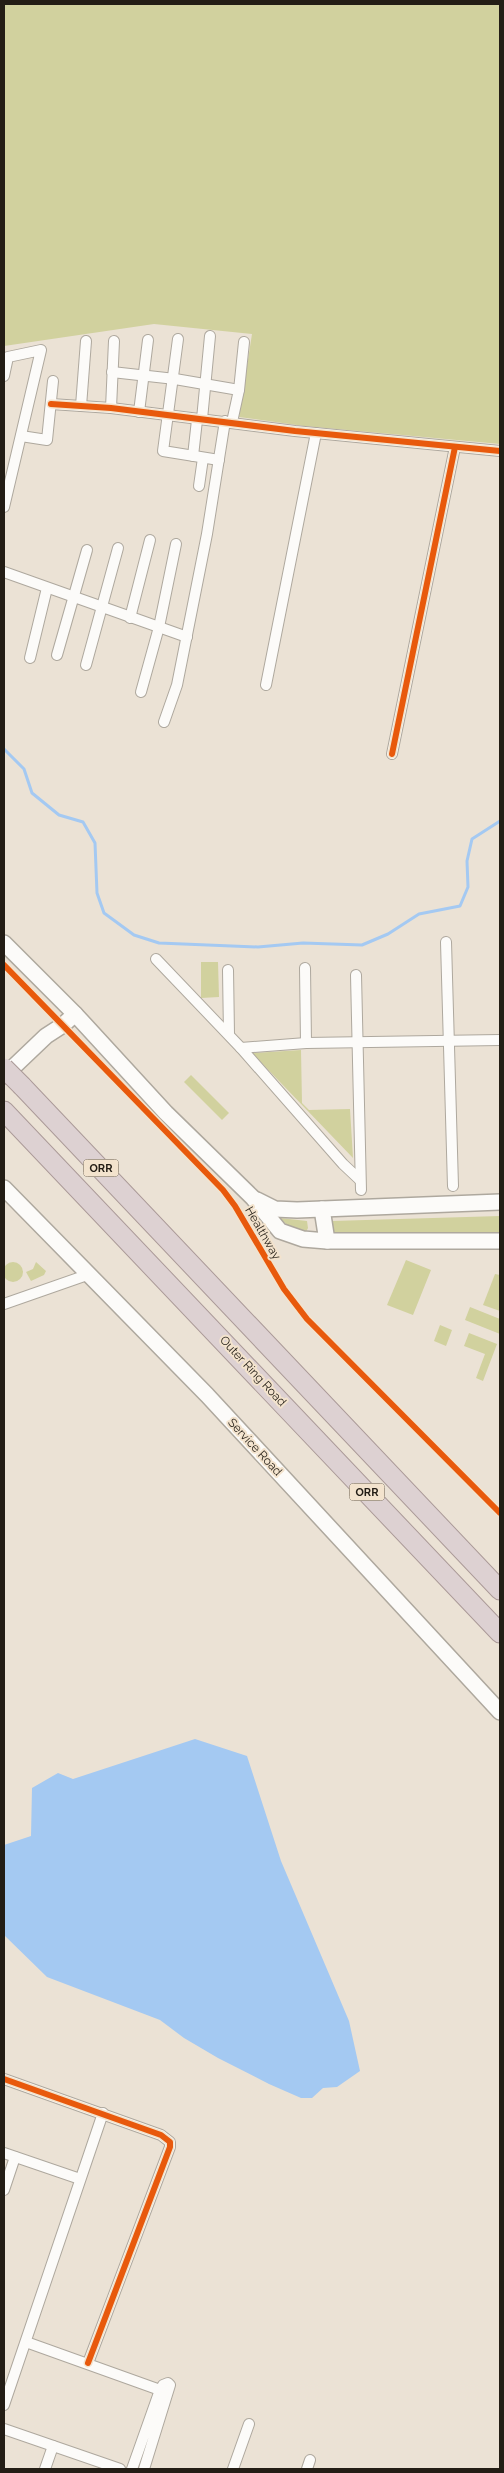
<svg xmlns="http://www.w3.org/2000/svg" width="504" height="2473" font-family="Raleway,sans-serif">
<style>
.green{fill:#d1d19e}
.water{fill:#a4c9f2}
.lines{fill:none;stroke-linecap:round;stroke-linejoin:round}
.stream{stroke:#a4c9f2;stroke-width:3}
.street-casing{stroke:#aea89e;stroke-width:12}
.secondary-casing{stroke:#aea89e;stroke-width:18}
.highway-casing{stroke:#ab9a98;stroke-width:21}
.street{stroke:#fcfbf9;stroke-width:10}
.secondary{stroke:#fcfbf9;stroke-width:15}
.highway{stroke:#ddd1d2;stroke-width:19}
.highway-bridge-casing{stroke:#ab9a98;stroke-width:21;stroke-linecap:butt}
.highway-bridge{stroke:#ddd1d2;stroke-width:19}
.cycleway-casing{stroke:#f3e3cd;stroke-width:9}
.cycleway{stroke:#e8590c;stroke-width:6}
.labels{text-anchor:middle;dominant-baseline:central;stroke-width:4;stroke-linejoin:round;paint-order:stroke}
.shield{fill:#f3e3cd;stroke:#61584c;stroke-width:1}
.shield-label{font-size:11px;font-weight:bold;fill:#231d15}
.street-label{font-size:12px;fill:#231d15;stroke:#f3e3cd}
</style>
<rect width="100%" height="100%" fill="#ebe2d5"/>
<!-- green -->
<g class="green">
<polygon points="4,4 500,4 500,444 304,426 239,417 252,334 154,324 4,346"/>
<polygon points="201,962 218,962 219,997 201,998"/>
<polygon points="301,1050 302,1103 309,1110 350,1109 353,1158 252,1053"/>
<polygon points="191,1075 229,1113 222,1120 184,1082"/>
<polygon points="500,1216 500,1235 335,1237 329,1227 332,1221"/>
<polygon points="280,1218 307,1221 308,1228 305,1234 286,1224"/>
<polygon points="406,1260 431,1270 413,1315 387,1305"/>
<polygon points="36,1262 46,1271 44,1275 31,1281 26,1272 33,1269"/>
<circle cx="13" cy="1272" r="10"/>
<polygon points="495,1274 500,1275 500,1311 483,1305"/>
<polygon points="470,1307 500,1319 500,1334 465,1320"/>
<polygon points="440,1325 452,1330 446,1346 434,1341"/>
<polygon points="469,1333 497,1344 483,1381 476,1378 485,1354 464,1346"/>
</g>
<!-- water -->
<polygon class="water" points="195,1739 247,1756 281,1861 349,2021 360,2071 337,2087 323,2088 312,2098 301,2098 269,2084 218,2058 184,2038 160,2020 47,1977 4,1935 4,1845 31,1836 32,1788 58,1773 73,1779"/>
<g class="lines">
<!-- stream -->
<polyline class="stream" points="4,749 24,769 32,793 59,815 83,822 95,843 97,893 104,913 134,935 159,943 258,947 303,943 362,945 388,934 419,914 460,906 468,887 467,861 472,839 500,821"/>
<defs>
<g id="street">
<polyline points="178,339 163,451 219,460"/>
<polyline points="112,372 175,379 239,390 232,422"/>
<polyline points="4,376 8,357 41,350 4,507"/>
<polyline points="239,390 244,342"/>
<polyline points="51,404 111,408 295,431 500,451"/>
<polyline points="81,406 86,341"/>
<polyline points="111,408 114,341"/>
<polyline points="139,412 148,340"/>
<polyline points="202,419 210,336"/>
<polyline points="21,436 47,440 53,381"/>
<polyline points="193,456 197,420"/>
<polyline points="199,486 203,458"/>
<polyline points="4,572 187,637"/>
<polyline points="130,618 150,540"/>
<polyline points="57,655 87,550"/>
<polyline points="30,658 47,588"/>
<polyline points="86,665 118,548"/>
<polyline points="266,685 316,433"/>
<polyline points="141,692 159,627 176,544"/>
<polyline points="164,722 177,685 207,534 225,421"/>
<polyline points="392,754 455,447"/>
<polyline points="446,942 453,1186"/>
<polyline points="156,959 241,1048 343,1164 360,1180"/>
<polyline points="305,968 306,1043"/>
<polyline points="228,970 229,1034"/>
<polyline points="356,975 361,1190"/>
<polyline points="241,1048 306,1043 500,1040"/>
<polyline points="4,1304 87,1275"/>
<polyline points="4,2079 161,2135 170,2142 170,2147 88,2363"/>
<polyline points="4,2153 80,2179"/>
<polyline points="4,2190 15,2157"/>
<polyline points="26,2342 160,2390"/>
<polyline points="4,2405 103,2113"/>
<polyline points="4,2429 120,2469"/>
<polyline points="45,2469 53,2446"/>
<polyline points="132,2469 160,2390 163,2385 168,2383 170,2385 144,2469"/>
<polyline points="233,2469 249,2424"/>
<polyline points="307,2469 310,2460"/>
</g>
<g id="secondary">
<polyline points="4,943 75,1014 166,1113 253,1198 280,1231 303,1239 327,1241 500,1241"/>
<polyline points="4,1076 46,1036 63,1025 75,1014"/>
<polyline points="4,1188 207,1395 500,1712"/>
<polyline points="257,1200 275,1209 297,1210 500,1202"/>
<polyline points="322,1209 327,1241"/>
</g>
<g id="highway">
<polyline points="22,1086 500,1590"/>
<polyline points="4,1111 500,1633"/>
</g>
</defs>
<!-- street casing -->
<use href="#street" class="street-casing"/>
<!-- secondary casing -->
<use href="#secondary" class="secondary-casing"/>
<!-- highway casing -->
<use href="#highway" class="highway-casing"/>
<!-- street -->
<use href="#street" class="street"/>
<!-- secondary -->
<use href="#secondary" class="secondary"/>
<!-- highway -->
<use href="#highway" class="highway"/>
<defs>
<polyline id="highway-bridge" points="4,1068 22,1086"/>
</defs>
<!-- highway-bridge casing -->
<use href="#highway-bridge" class="highway-bridge-casing"/>
<!-- highway-bridge -->
<use href="#highway-bridge" class="highway-bridge"/>
<defs>
<g id="cycleway">
<polyline points="51,404 111,408 295,431 500,451"/>
<polyline points="392,754 455,447"/>
<polyline points="4,965 223,1190 235,1206 284,1289 307,1319 500,1513"/>
<polyline points="4,2079 161,2135 170,2142 170,2147 88,2363"/>
</g>
</defs>
<!-- cycleway casing -->
<use href="#cycleway" class="cycleway-casing"/>
<!-- cycleway -->
<use href="#cycleway" class="cycleway"/>
</g>
<g class="labels">
<!-- shield labels -->
<g class="shield">
<rect x="83.5" y="1159.5" width="35" height="17" rx="4"/>
<rect x="349.5" y="1483.5" width="35" height="17" rx="4"/>
</g>
<g class="shield-label">
<text x="101" y="1168">ORR</text>
<text x="367" y="1492">ORR</text>
</g>
<!-- street labels -->
<g class="street-label">
<text transform="translate(263 1233) rotate(60)">Healthway</text>
<text transform="translate(253 1371) rotate(47)">Outer Ring Road</text>
<text transform="translate(255 1447) rotate(47)">Service Road</text>
</g>
</g>
<!-- border -->
<rect width="504" height="2473" fill="none" stroke="#231d15" stroke-width="10"/>
</svg>
